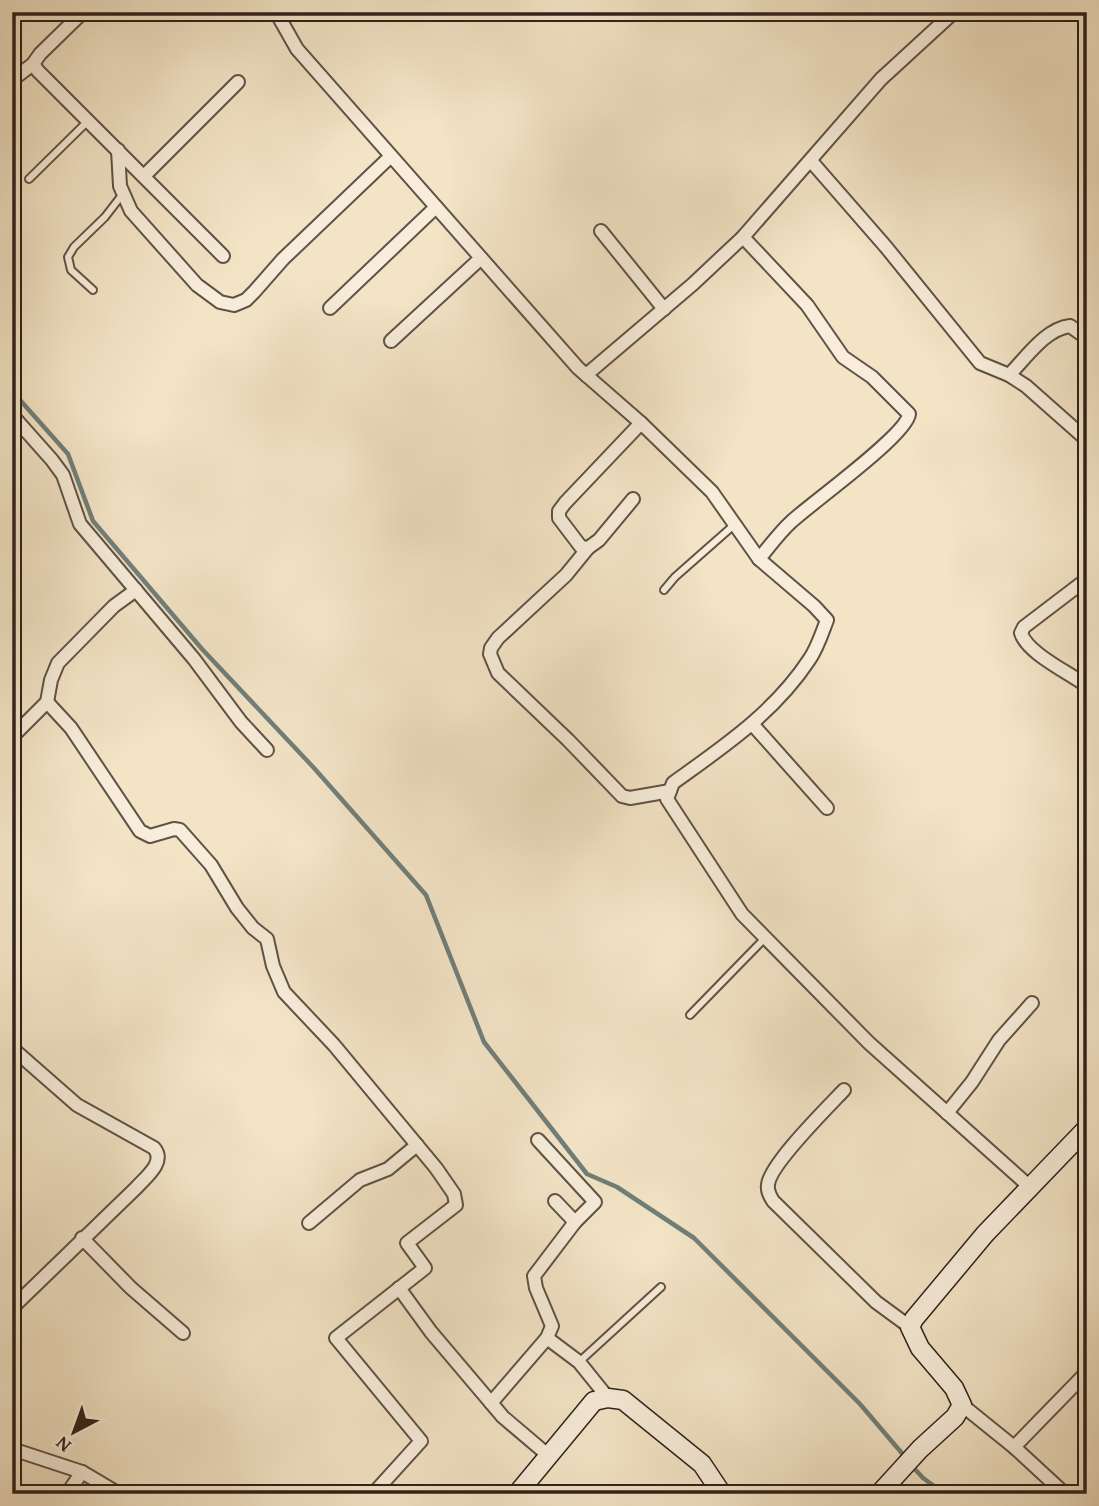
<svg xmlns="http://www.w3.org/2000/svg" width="1099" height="1506" font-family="'Gentium Book Plus',serif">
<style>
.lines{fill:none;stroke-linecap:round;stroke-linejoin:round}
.stream{stroke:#707f7a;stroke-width:4.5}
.lane-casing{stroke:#605246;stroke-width:10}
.street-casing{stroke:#605246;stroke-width:16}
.secondary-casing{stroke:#2f211c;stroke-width:21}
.lane{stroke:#f7edda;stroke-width:6}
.street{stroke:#f7edda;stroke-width:12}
.secondary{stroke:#f7edda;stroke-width:18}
</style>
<rect width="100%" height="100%" fill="#f3e4c6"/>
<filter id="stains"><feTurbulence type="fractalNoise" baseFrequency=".00286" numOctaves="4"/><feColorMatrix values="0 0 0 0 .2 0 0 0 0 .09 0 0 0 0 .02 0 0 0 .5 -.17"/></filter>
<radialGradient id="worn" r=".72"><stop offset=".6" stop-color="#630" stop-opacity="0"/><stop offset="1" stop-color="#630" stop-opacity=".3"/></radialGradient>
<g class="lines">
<!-- stream -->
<g class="stream">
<polyline points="12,391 68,454 93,521 202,649 314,768 426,895 484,1042 587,1174 617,1187 694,1238 860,1404 906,1458"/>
<polyline points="911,1465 923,1478 945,1494"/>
</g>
<defs>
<g id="lane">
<polyline points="29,179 88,121"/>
<polyline points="93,290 71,270 68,257 74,247 105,217 122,195"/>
<polyline points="664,590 675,577 734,525"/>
<polyline points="690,1015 766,937"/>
<polyline points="579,1362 661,1287"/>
</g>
<g id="street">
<polyline points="83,12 40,54 33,64 38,71 223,256"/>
<path d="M276 12 297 49 578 368 641 423 712 492 759 559 814 606 827 620C822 633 817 649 809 660 774 713 723 747 673 783L667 799 742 914 869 1043 1030 1187"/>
<polyline points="12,80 33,64"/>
<polyline points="118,150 120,186 131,211 197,285 220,302 234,305 246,300 254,292 283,259 391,156"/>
<polyline points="811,161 886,247 980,363 1009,375 1026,386 1087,440"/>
<polyline points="144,176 238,82"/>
<polyline points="601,231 664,309"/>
<path d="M743 237 807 305 843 357 872 377 909 414C907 435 810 504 791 522 779 533 769 547 759 559"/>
<polyline points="330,308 436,207"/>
<polyline points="391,341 481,258"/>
<polyline points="586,375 693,284 743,237 881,79 954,12"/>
<path d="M1009 375C1026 358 1045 329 1070 326L1087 338"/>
<polyline points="12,415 52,460 63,475 80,524 194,659 241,722 267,750"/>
<polyline points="633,499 599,540 588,548 581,547 559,518 559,511 565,503 641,423"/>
<polyline points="588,548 566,575 498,638 491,648 490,654 498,673 568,740 622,796 630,798 670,791"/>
<path d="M1087 579 1024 627 1021 633C1027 653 1068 672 1087 686"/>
<polyline points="47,702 71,728 140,831 150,836 174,829 180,830 211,865 237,908 253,928 267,939 273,966 284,992 334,1045 436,1168 454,1194 456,1205 407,1243 425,1268 336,1338 421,1441 373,1494"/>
<polyline points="753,725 827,808"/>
<polyline points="12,737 47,702 51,680 58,663 114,606 136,590"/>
<path d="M12 1048 77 1105 154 1148C166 1162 146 1177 136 1188L12 1308"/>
<path d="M844 1090C828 1107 769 1165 768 1185 767 1191 770 1196 773 1201L876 1302 910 1327"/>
<polyline points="947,1113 972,1082 999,1040 1032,1003"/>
<polyline points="538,1140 595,1202 575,1222"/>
<polyline points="309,1223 360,1180 388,1169 417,1145"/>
<polyline points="82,1238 131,1288 183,1333"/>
<polyline points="399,1288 431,1332 503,1417 549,1456"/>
<polyline points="547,1338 579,1362 608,1398"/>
<polyline points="491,1403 547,1338 552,1326 536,1288 534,1276 575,1222 555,1201"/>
<polyline points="962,1405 1014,1447 1065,1494"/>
<polyline points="1014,1447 1087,1372"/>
<polyline points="12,1449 82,1472 119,1494"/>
<polyline points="889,1483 903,1494"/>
<polyline points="67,1494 82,1472"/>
</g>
<g id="secondary">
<polyline points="517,1494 594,1401 608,1398 623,1400 702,1464 722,1494"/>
<polyline points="879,1494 920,1449 955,1417 962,1405 954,1388 920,1348 910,1327 914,1319 985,1234 1087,1128"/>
</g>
</defs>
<!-- lane casing -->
<use href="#lane" class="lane-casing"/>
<!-- street casing -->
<use href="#street" class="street-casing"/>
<!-- secondary casing -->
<use href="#secondary" class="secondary-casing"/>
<!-- lane -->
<use href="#lane" class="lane"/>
<!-- street -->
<use href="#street" class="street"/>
<!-- secondary -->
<use href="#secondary" class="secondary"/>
</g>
<!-- margin -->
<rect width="1099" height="1506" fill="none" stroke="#f3e4c6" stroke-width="42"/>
<rect x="14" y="14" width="1071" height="1478" fill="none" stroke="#2f211c" stroke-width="3.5"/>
<rect x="21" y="21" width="1057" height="1464" fill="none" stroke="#2f211c" stroke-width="2"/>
<!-- north arrow -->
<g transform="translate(74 1432) rotate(221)" stroke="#f7edda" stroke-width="5" paint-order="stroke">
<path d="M0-5L12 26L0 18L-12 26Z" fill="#2f211c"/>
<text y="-10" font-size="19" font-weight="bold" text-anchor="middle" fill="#2f211c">N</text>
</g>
<rect width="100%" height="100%" filter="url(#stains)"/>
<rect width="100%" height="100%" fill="url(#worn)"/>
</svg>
